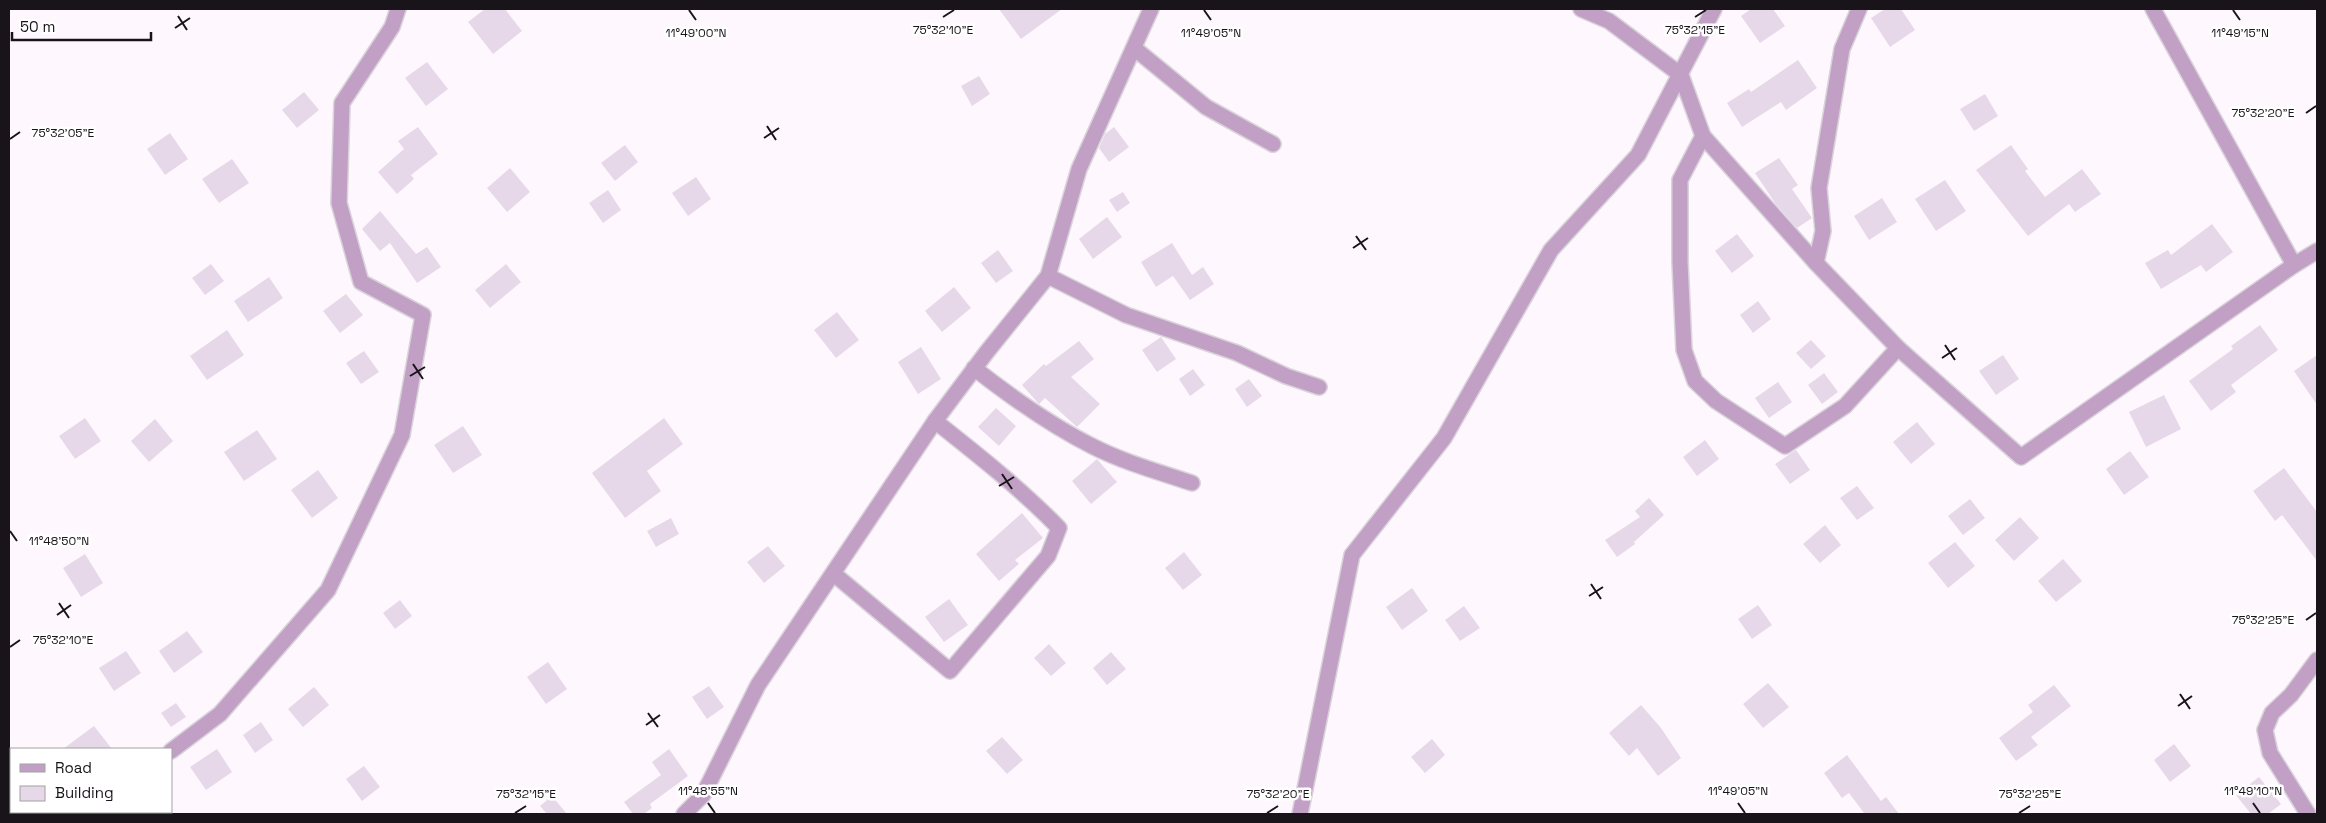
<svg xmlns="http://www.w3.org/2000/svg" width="2326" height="823" font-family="'Space Grotesk',sans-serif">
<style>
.building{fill:#e7d8e9}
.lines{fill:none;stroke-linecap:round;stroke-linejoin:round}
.street-casing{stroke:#d9d4da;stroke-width:18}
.street{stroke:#c2a0c6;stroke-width:15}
.ticks{fill:none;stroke:#19141a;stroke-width:2}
.ticks-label{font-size:12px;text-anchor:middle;fill:#19141a;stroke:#fff;stroke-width:5;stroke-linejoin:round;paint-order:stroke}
</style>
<rect width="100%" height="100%" fill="#fef8fe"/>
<!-- building -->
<g class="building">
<polygon points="485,9 505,9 522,31 493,54 468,22"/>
<polygon points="999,9 1062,9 1021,39"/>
<polygon points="1751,9 1773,9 1785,26 1760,43 1741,16"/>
<polygon points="1885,9 1901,9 1915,30 1890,47 1871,18"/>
<polygon points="1798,60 1817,88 1786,110 1781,102 1742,127 1727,103 1749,89 1751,92"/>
<polygon points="427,62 448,89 426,106 405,78"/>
<polygon points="979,76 990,94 972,106 961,86"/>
<polygon points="304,92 319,110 297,128 282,110"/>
<polygon points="1985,94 1998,116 1974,131 1960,109"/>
<polygon points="418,127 438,154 411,175 414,179 397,194 378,172 404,149 398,141"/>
<polygon points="1114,127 1129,147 1109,162 1099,148 1105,134"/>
<polygon points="170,133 188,159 165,175 147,149"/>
<polygon points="625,145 638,162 615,181 601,163"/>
<polygon points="2011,145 2028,169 2025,171 2045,197 2082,169 2101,194 2075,212 2069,204 2028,236 1976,170"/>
<polygon points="1779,158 1798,185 1792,189 1812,218 1797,228 1775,203 1755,173"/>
<polygon points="232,159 249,183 219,203 202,179"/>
<polygon points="510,168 530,192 507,212 487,188"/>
<polygon points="696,177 711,199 688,216 672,193"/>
<polygon points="1945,180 1966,211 1936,231 1915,199"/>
<polygon points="608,190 621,210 603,223 589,203"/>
<polygon points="1123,192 1130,203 1117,212 1109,200"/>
<polygon points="1882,198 1897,222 1869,240 1854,216"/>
<polygon points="380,211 416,254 427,247 441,267 417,283 390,243 380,251 362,229"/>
<polygon points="1107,217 1122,237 1093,259 1079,239"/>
<polygon points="2212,224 2233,252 2206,272 2201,265 2161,289 2145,263 2168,250 2171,255"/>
<polygon points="1737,234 1754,256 1732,273 1715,251"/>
<polygon points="1172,243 1192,275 1203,267 1214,284 1190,300 1173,276 1156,287 1141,262"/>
<polygon points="998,250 1013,271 996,283 981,263"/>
<polygon points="211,264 224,281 205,295 192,278"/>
<polygon points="506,264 521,282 490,308 475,290"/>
<polygon points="269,277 283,298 248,322 234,301"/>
<polygon points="954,287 971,308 942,332 925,311"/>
<polygon points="346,294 363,315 340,333 323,311"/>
<polygon points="1758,301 1771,319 1753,333 1740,315"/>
<polygon points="837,312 859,340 836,358 814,330"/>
<polygon points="2260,325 2278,350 2231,385 2236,392 2211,411 2189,381 2233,349 2231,346"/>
<polygon points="227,330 244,355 207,380 190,356"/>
<polygon points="1161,337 1176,359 1157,372 1142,350"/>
<polygon points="1811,340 1826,356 1811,369 1796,353"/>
<polygon points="1079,341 1094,359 1071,377 1100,404 1077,427 1045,398 1039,404 1022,385 1044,364 1046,366"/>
<polygon points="921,347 941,379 918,394 898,362"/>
<polygon points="364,351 379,372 361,384 346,363"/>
<polygon points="2003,355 2019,379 1996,395 1979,371"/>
<polygon points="2317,355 2317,405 2294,371"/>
<polygon points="1193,369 1205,385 1190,396 1179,379"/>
<polygon points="1824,373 1838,392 1822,404 1808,385"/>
<polygon points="1249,379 1262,396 1247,407 1235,389"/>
<polygon points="1778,382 1792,402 1769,418 1755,398"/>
<polygon points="2164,395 2181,429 2146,447 2129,412"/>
<polygon points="996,408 1016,426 999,446 978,427"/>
<polygon points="85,418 101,441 75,459 59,436"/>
<polygon points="664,418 683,444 647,471 661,491 625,518 592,473"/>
<polygon points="155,419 173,441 149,462 131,441"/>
<polygon points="1917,422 1935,444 1911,464 1893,442"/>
<polygon points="463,426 482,455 453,473 434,445"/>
<polygon points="257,430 277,459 244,481 224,452"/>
<polygon points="1705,440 1719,459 1697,476 1683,457"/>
<polygon points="1796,450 1810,470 1790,484 1775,464"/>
<polygon points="2130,451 2149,477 2124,495 2106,469"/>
<polygon points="1097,459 1117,482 1091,504 1072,481"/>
<polygon points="2284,468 2317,512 2317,561 2282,515 2275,521 2253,491"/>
<polygon points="318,470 338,498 312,518 291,490"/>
<polygon points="1857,486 1874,508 1857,520 1840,498"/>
<polygon points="1649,498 1664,515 1634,542 1635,544 1617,557 1605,540 1640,517 1635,511"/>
<polygon points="1970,499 1985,518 1963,535 1948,516"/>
<polygon points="1022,513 1043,538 1015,560 1019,564 999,581 976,554"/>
<polygon points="2020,517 2039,538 2014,561 1995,540"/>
<polygon points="671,518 679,534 656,547 647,531"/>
<polygon points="1825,525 1841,545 1820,563 1803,544"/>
<polygon points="1955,542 1975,566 1948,588 1928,563"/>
<polygon points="768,546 785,566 764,583 747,562"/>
<polygon points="1184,552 1202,575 1183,590 1165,568"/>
<polygon points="85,554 103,583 81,597 63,568"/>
<polygon points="2063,559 2082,581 2056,602 2038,581"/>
<polygon points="1412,588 1428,611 1402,630 1386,607"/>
<polygon points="949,599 968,625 944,642 925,617"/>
<polygon points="400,600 412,616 395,629 383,613"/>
<polygon points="1758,605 1772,625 1752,639 1738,619"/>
<polygon points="1464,606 1480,628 1460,641 1445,620"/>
<polygon points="187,631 203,652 174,673 159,651"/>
<polygon points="1049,644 1066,663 1051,676 1034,658"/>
<polygon points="126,651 141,673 114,691 99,668"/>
<polygon points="1111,652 1126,669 1107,685 1093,668"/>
<polygon points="548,662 567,689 546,704 527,677"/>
<polygon points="1768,683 1789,707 1763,728 1743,704"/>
<polygon points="2054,685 2071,706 2031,737 2038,745 2016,761 1999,738 2033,712 2028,705"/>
<polygon points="709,686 724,707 707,719 692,697"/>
<polygon points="314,687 329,705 303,727 288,709"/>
<polygon points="176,703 186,717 171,727 161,713"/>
<polygon points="1641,705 1661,728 1681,758 1658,776 1637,748 1629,756 1609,733"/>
<polygon points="261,722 273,740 255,753 243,735"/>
<polygon points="94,726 112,749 63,749"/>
<polygon points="1002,737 1023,760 1007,774 986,751"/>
<polygon points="1432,739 1445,755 1425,773 1411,757"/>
<polygon points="2174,744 2191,766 2170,782 2154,760"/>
<polygon points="217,749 232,772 206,790 190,767"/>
<polygon points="669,749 688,776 650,804 652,808 644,814 633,814 624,802 661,775 652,762"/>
<polygon points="1847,755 1881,801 1886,797 1899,814 1863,814 1864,813 1849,793 1842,798 1824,773"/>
<polygon points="364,766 380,787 362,801 346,779"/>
<polygon points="2259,777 2281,804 2268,814 2251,814 2236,795"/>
<polygon points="552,796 567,814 547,814 540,806"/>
</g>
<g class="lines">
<defs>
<g id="street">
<polyline points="1581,9 1609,21 1681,75 1703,136 1816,263 1898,348 2021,457 2294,265 2317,251"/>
<polyline points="2153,9 2294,265"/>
<polyline points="1134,48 1206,107 1273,144"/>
<polyline points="1703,136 1680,180 1680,262 1684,350 1695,381 1716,401 1785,446 1845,406 1898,348"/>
<polyline points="1816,263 1823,231 1819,188 1842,49 1859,9"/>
<polyline points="1048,276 1126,315 1237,353 1286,376 1319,387"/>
<path d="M974 368C1011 397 1050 425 1092 446 1123 462 1159 472 1192 483"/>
<path d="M834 574 950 671 1048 556 1059 528C1021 489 978 455 935 421"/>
<polyline points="171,751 220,714 328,590 402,435 423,315 361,282 339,203 342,103 392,27 398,9"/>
<polyline points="157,812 159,814"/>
<polyline points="95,814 97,812"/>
<polyline points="684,814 703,795 758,685 935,421 986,353 1048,276 1079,169 1151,9"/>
<polyline points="1300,814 1352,555 1444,438 1551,250 1638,155 1714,9"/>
<polyline points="2308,814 2270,753 2265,730 2272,713 2291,695 2317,660"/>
</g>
</defs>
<!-- street casing -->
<use href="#street" class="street-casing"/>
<!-- street -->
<use href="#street" class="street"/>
</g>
<!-- ticks -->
<path class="ticks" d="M689 10 696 20M1204 10 1211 20M2233 10 2240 20M178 16 187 30M943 17 954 10M1695 17 1706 10M175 28 190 18M2306 113 2316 106M767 126 776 140M764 138 779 128M10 139 20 132M1356 236 1366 250M1353 248 1368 238M1945 345 1955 360M1942 358 1957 348M413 364 423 379M410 376 425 367M1002 474 1012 489M999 486 1014 477M10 531 17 541M1591 584 1601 599M1589 596 1603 587M59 603 69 618M57 615 71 605M2306 620 2316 613M10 647 20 640M2180 694 2190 709M2178 706 2192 696M648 713 658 727M646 725 660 715M708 803 715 813M1738 803 1745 813M2253 803 2260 813M515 813 526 806M1267 813 1278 806M2019 813 2030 806"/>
<g class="ticks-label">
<text x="943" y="34">75°32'10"E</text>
<text x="1695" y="34">75°32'15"E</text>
<text x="2240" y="37">11°49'15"N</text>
<text x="696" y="37">11°49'00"N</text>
<text x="1211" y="37">11°49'05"N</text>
<text x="2263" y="117">75°32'20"E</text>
<text x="63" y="137">75°32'05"E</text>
<text x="59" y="545">11°48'50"N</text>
<text x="2263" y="624">75°32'25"E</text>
<text x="63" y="644">75°32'10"E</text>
<text x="708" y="795">11°48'55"N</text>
<text x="1738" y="795">11°49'05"N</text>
<text x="2253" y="795">11°49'10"N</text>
<text x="526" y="798">75°32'15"E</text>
<text x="1278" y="798">75°32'20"E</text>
<text x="2030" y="798">75°32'25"E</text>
</g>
<!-- border -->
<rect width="2326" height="823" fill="none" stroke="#19141a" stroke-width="20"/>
<!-- legend -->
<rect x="10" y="748" width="162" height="65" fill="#ffffff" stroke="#a3a1a3"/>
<rect x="20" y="764" width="25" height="8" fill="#c2a0c6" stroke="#a3a1a3"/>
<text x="55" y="773" font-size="15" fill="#19141a">Road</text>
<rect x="20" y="786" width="25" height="15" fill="#e7d8e9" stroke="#a3a1a3"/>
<text x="55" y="798" font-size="15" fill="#19141a">Building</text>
<!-- scale -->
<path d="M12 32v8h139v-8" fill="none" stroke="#19141a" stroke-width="2.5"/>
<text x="20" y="32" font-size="15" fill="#19141a" stroke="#ffffff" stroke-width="4" paint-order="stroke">50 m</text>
</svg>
